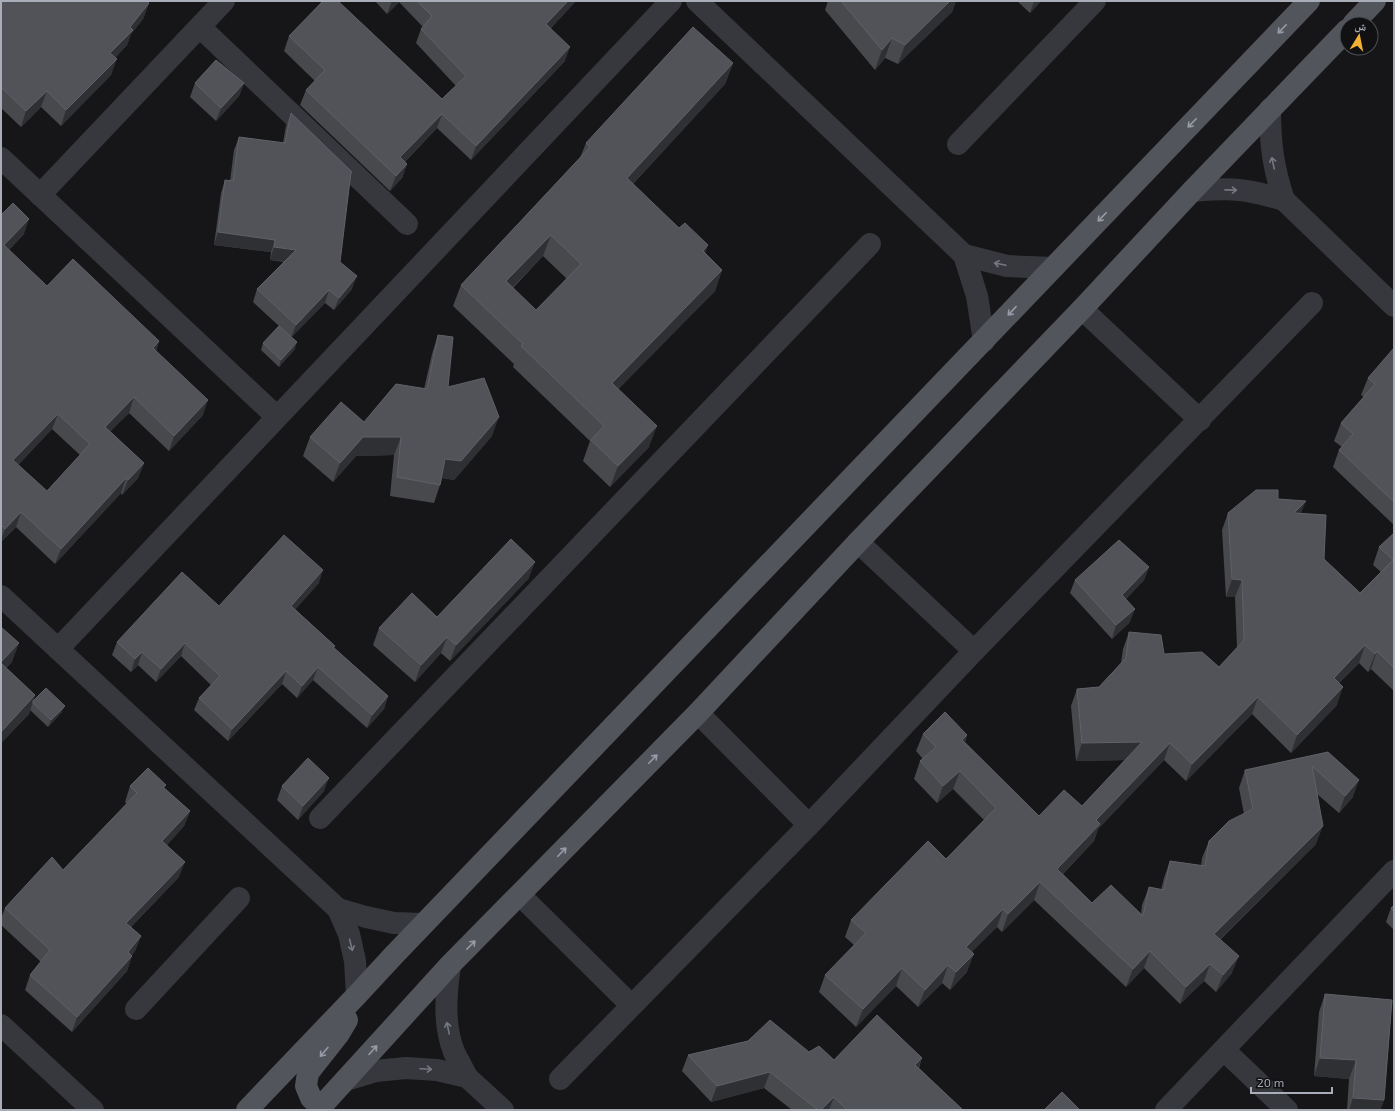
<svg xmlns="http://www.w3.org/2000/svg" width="1395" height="1111" font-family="'Exo 2','Noto Naskh Arabic',sans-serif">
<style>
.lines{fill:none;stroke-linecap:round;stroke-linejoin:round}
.minor{stroke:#37383d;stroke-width:22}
.major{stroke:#53555c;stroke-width:22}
.wall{fill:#47494d;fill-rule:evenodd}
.shaded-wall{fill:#2f3033}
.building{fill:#525359;stroke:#5f6168;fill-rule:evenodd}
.oneway{stroke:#979ba6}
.oneway2{stroke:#757881}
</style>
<rect width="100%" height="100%" fill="#161618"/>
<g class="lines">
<!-- minor -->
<g class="minor">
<polyline points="697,1 964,255 977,296 984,341"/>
<polyline points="200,27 407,224"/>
<path d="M1270 109C1270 143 1273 167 1284 200L1394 306"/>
<polyline points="958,144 1095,1"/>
<polyline points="1,158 277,417"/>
<path d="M1192 191C1207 190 1223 188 1239 190 1254 191 1269 196 1284 200"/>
<polyline points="40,195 224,1"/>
<polyline points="964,255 1007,266 1053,268"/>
<polyline points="1082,309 1200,420"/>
<polyline points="858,542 974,651"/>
<polyline points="1,596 338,909 349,934 355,961 357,995"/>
<polyline points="58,649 671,1"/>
<polyline points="698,713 809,825"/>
<polyline points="320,818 870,244"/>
<polyline points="520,895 631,1005"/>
<polyline points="338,909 366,917 394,923 423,924"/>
<path d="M450 965C446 994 443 1024 454 1052 458 1060 463 1069 467 1077"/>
<polyline points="136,1009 239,898"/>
<polyline points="1,1025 93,1110"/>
<polyline points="1224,1050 1287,1110"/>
<polyline points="560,1079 809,825 974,651 1312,303"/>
<polyline points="346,1080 376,1071 406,1068 437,1070 467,1077 503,1110"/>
<polyline points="1166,1110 1394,871"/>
</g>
<!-- major -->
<g class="major">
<polyline points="1353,24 1375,1"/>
<polyline points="321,1107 311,1098 306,1086 308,1073 338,1035 347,1020"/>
<polyline points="247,1110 357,995 394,955 1309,1"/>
<polyline points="318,1110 450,965 698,713 858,542 1082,309 1192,191 1347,30"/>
</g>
</g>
<!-- wall -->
<g class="wall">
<polygon points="1,1 149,3 143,19 131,34 127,45 115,58 111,75 61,126 41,107 21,127 1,108"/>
<polygon points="375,1 576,1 551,28 565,61 471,160 437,128 405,162 407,164 402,178 390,191 300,105 306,90 315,81 284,51 289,36 442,99 456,86 416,43 421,29 423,27 399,2 387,14"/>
<polygon points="828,1 956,1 952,12 898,64 885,58 875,70 825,10"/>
<polygon points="1017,1 1041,1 1030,13"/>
<path d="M733 63 725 84 633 184 722 270 715 291 618 389 649 447 610 487 583 461 590 441 513 367 514 364 453 306 461 285 580 158 586 143ZM543 256 567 279 536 310 513 288Z"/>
<polygon points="195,83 244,83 239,96 216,121 190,97"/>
<polygon points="291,113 352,172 350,180 340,262 352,289 334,310 325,303 291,337 295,349 279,367 261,350 263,343 279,326 253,302 257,289 284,262 270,260 271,252 214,245 221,193 225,180 230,181 234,150 239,137 283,143 286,126"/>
<path d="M1 215 24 234 9 250 47 286 159 341 156 351 203 415 169 451 129 413 110 431 144 463 138 478 122 495 121 493 55 564 16 527 1 542ZM52 429 80 455 47 491 18 465Z"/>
<polygon points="438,335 448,387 492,436 454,480 442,478 440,485 434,503 390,496 394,455 356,456 333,482 303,456 310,437 364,422 424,389 432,354"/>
<polygon points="1394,350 1394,525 1333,467 1339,450 1342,447 1334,441 1341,423 1364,397 1361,395 1368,378"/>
<polygon points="1278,499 1301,514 1324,559 1360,593 1381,572 1373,565 1379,547 1394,533 1394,691 1371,669 1368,672 1359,663 1339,683 1337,705 1291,753 1252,714 1186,781 1164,760 1098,829 1094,841 1063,874 1092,903 1141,914 1142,905 1149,887 1161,890 1164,878 1170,861 1201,866 1202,858 1209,841 1244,814 1239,788 1245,770 1328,752 1353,797 1339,813 1317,794 1316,844 1220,940 1232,973 1216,992 1204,981 1180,1004 1144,968 1126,987 1034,900 1002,932 997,927 971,952 967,972 950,990 942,983 918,1007 896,986 856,1027 819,992 825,975 854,945 845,937 851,920 946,859 984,820 953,789 937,803 914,779 920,761 923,759 916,751 923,734 967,735 965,742 1039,816 1082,806 1125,760 1076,761 1071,706 1077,689 1099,687 1121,663 1123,649 1129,632 1164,654 1219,667 1237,648 1235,597 1226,597 1222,530 1228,513"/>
<polygon points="1149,567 1144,580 1126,599 1130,622 1112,639 1070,593 1075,580"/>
<polygon points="529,578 450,661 441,653 415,682 373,645 379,628 437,617"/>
<polygon points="319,583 295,609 335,646 334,648 388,696 384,709 367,728 313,680 297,698 282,684 228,741 194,710 199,698 211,685 181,656 156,682 138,665 131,672 112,655 117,642 219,606"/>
<polygon points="1,627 12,662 6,668 35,695 33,701 62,712 48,727 30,710 29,714 1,743"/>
<polygon points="166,785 164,788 190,811 184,826 167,845 179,877 131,927 141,936 135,951 132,955 127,971 72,1032 25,990 30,975 41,962 1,925 1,918 5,908 63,870 127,804 125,802 130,786"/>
<polygon points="282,786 324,791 298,820 277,800"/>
<polygon points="1394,905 1394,930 1386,922 1391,908"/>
<polygon points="1325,994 1384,1100 1380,1110 1347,1110 1349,1079 1314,1076 1319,1012"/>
<polygon points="748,1041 809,1052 834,1060 922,1058 919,1068 963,1110 792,1110 764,1088 711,1102 682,1071 688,1055"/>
</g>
<!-- shaded-wall -->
<g class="shaded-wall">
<polygon points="392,1 399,1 399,2 387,14"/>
<polygon points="568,1 576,1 541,39 546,24"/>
<polygon points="950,1 956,1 952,12 898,64 905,45"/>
<polygon points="1034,1 1041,1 1030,13"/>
<polygon points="149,3 143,19 131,34 127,45 105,69 110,53 130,27"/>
<polygon points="892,38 885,58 875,70 882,50"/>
<polygon points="570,47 565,61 471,160 476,146"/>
<polygon points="117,59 111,75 61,126 66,110"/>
<polygon points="733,63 725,84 619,199 627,178"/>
<polygon points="244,83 239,96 216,121 221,108"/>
<polygon points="47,91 41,107 21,127 26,111"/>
<polygon points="442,114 437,128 395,172 400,157"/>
<polygon points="407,164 402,178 390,191 396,176"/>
<polygon points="29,219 24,234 1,258 4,245"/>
<polygon points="218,232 275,240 271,252 214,245"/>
<polygon points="551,235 543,256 498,302 506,281"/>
<polygon points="708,245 701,266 703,251"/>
<polygon points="274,247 296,250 291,262 270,260"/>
<polygon points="722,270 715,291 604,404 612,383"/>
<polygon points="357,276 352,289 334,310 339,298"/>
<polygon points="329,290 325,303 291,338 296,325"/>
<polygon points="159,341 154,356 153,348"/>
<polygon points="297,342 295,349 279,367 281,360"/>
<polygon points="134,397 129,413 100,442 105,427"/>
<polygon points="208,400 203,415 169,451 174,436"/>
<polygon points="58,414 52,429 8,476 13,460"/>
<polygon points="499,417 492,436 454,480 438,477 445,459"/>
<polygon points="657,426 649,447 610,487 618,466"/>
<polygon points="363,437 401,437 394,455 356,456 333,482 340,463"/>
<polygon points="144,463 138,478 122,495 128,480"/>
<polygon points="126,478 121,493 55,564 61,549"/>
<polygon points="1306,501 1299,518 1294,513"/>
<polygon points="21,512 16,527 1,542 1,540 5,529"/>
<polygon points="535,562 529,578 450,661 456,645"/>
<polygon points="1149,567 1144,580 1117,609 1122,595"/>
<polygon points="323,570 319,583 287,619 291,606"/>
<polygon points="1232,579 1242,580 1235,597 1226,597"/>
<polygon points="1135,609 1130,622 1112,639 1116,625"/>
<polygon points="447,637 441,653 415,682 421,665"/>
<polygon points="19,643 12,662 1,673 1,662"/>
<polygon points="185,643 181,656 156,682 161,669"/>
<polygon points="1365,645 1359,663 1327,695 1334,678"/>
<polygon points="1377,651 1371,669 1368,672 1375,654"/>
<polygon points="142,652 138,665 131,672 135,659"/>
<polygon points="318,667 313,680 297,698 302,686"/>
<polygon points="286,671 282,684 228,741 232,729"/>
<polygon points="1343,687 1337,705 1291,753 1297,735"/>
<polygon points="35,695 29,714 1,743 1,732"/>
<polygon points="388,696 384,709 367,728 372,715"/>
<polygon points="1258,697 1252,714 1186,781 1192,764"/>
<polygon points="65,706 62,712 48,727 51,720"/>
<polygon points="967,735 961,752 962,740"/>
<polygon points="1142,742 1136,760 1076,761 1082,743"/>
<polygon points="1170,743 1164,760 1098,829 1094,841 1051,886 1057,869 1096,820"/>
<polygon points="960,771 953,789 937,803 943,786"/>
<polygon points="329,778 324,791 298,820 303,806"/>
<polygon points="1359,780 1353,797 1339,813 1345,796"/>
<polygon points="190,811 184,826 157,856 162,841"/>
<polygon points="1323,826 1316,844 1207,952 1214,934"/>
<polygon points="185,862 179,877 120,938 126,923"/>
<polygon points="1040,882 1034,900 1002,932 1008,914"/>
<polygon points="1003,909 997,927 959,965 966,947"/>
<polygon points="141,936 135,951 122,967 128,952"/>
<polygon points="1150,951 1144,968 1126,987 1133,969"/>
<polygon points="974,954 967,972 950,990 956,972"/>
<polygon points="132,956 127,971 72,1032 77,1017"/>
<polygon points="1239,956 1232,973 1216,992 1223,975"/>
<polygon points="1210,964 1204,981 1180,1004 1186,987"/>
<polygon points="948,965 942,983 918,1007 925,990"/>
<polygon points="902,968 896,986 856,1027 863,1009"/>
<polygon points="922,1058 916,1074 915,1065"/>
<polygon points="1320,1058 1356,1060 1349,1079 1314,1076"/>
<polygon points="770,1072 764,1088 711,1102 717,1086"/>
<polygon points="834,1097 829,1110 821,1110"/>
<polygon points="1353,1098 1384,1100 1380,1110 1349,1110"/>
</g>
<!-- building -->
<g class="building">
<polygon points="1,1 146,1 149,3 130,27 133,30 110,53 117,59 66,110 47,91 26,111 1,87"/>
<polygon points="323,1 338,1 442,99 466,76 421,29 432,16 417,1 568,1 546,24 570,47 476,146 442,114 400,157 407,164 396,176 306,90 325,70 289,36"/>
<polygon points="841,1 950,1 905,45 892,38 882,50"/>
<path d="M693 27 733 63 627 178 679 228 685 223 708 245 703 251 722 270 612 383 657 426 618 466 591 440 604 426 521 346 523 344 461 285 590 147 586 143ZM551 235 581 264 536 310 506 281Z"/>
<polygon points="216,60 244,83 221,108 195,83"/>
<polygon points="291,113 352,172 351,172 340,262 357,276 339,298 329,290 296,325 257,289 296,250 274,247 275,240 218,232 225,180 233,181 239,137 285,143"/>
<path d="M13 203 29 219 4 245 47 286 73 259 159 341 153 348 208 400 174 436 134 397 105 427 144 463 128 480 126 478 61 549 21 512 5 529 1 525V215ZM58 414 90 444 47 491 13 460Z"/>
<polygon points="279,326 297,342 281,360 263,343"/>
<polygon points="438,335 453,337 448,387 484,378 499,417 461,461 445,459 440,485 397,477 401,437 363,437 340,463 310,437 341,402 364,422 396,384 427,389"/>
<polygon points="1393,349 1394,350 1394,502 1339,450 1353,434 1341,423 1375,384 1368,378"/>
<polygon points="1256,490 1278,490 1278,499 1306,501 1294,513 1326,515 1324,559 1360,593 1393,560 1379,547 1394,533 1394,668 1377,651 1375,654 1365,645 1334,678 1343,687 1297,735 1258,697 1192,764 1170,743 1096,820 1100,824 1057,869 1092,903 1111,885 1143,916 1149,887 1164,890 1170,861 1205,866 1209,841 1229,821 1253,809 1245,770 1328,752 1359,780 1345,796 1312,766 1323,826 1214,934 1239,956 1223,975 1210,964 1186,987 1150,951 1133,969 1040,882 1008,914 1003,909 966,947 974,954 956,972 948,965 925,990 902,968 863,1009 825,975 866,933 851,920 928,841 946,859 996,808 960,771 943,786 920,761 936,747 923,734 945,712 967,735 962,740 1039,816 1064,790 1082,806 1142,742 1082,743 1077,689 1099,687 1126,658 1129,632 1161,635 1164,654 1202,652 1219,667 1244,640 1242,580 1232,579 1228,513"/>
<polygon points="284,535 323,570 291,606 335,646 333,647 388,696 372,715 318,667 302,686 286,671 232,729 199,698 220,676 185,643 161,669 142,652 135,659 117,642 182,572 219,606"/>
<polygon points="511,539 535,562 456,645 447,637 421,665 379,628 412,593 437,617"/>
<polygon points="1119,540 1149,567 1122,595 1135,609 1116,625 1075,580"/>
<polygon points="1,627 19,643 1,662"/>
<polygon points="1,663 35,695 1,732"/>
<polygon points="46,688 65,706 51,720 33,703 33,701"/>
<polygon points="308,758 329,778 303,806 282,786"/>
<polygon points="148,768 166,785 163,787 190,811 162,841 185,862 126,923 141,936 128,952 132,956 77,1017 30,975 50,950 5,908 52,857 63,870 137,793 130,786"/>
<polygon points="1394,905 1394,912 1391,908"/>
<polygon points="1325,994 1392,1000 1384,1100 1353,1098 1356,1060 1320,1058"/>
<polygon points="877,1015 922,1058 915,1065 963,1110 847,1110 834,1097 821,1110 818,1110 770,1072 717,1086 688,1055 748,1041 770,1020 809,1052 819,1046 834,1060"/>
<polygon points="1062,1092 1080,1110 1044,1110"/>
</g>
<!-- one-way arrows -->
<defs><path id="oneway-shaft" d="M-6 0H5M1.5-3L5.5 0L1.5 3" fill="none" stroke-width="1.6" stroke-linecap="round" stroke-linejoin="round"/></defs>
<g class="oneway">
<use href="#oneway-shaft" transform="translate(1282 29) rotate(134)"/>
<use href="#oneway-shaft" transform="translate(1192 123) rotate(134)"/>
<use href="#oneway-shaft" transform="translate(1102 217) rotate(134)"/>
<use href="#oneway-shaft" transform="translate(1012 311) rotate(133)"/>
<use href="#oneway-shaft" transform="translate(653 759) rotate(-46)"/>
<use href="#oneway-shaft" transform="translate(562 852) rotate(-46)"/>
<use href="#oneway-shaft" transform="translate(471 945) rotate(-45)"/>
<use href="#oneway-shaft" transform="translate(373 1050) rotate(-48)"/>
<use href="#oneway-shaft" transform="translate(324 1052) rotate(130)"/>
</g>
<g class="oneway2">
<use href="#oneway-shaft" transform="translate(1273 163) rotate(-102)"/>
<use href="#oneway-shaft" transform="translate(1231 190) rotate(1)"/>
<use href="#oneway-shaft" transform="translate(1000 264) rotate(-168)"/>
<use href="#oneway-shaft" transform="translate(351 945) rotate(76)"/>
<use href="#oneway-shaft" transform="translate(448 1028) rotate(-102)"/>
<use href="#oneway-shaft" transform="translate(426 1069) rotate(3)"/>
</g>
<!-- border -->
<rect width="1395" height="1111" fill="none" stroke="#a8adb8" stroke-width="4"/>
<!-- north arrow -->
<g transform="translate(1359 36) rotate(10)"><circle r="19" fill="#111113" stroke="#4d4f55"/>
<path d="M0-3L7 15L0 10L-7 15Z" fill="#f2b134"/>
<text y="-6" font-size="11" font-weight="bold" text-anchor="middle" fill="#a8adb8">ش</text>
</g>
<!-- scale -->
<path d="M1251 1087v6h81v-6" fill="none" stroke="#a8adb8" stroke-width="2"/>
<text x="1257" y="1087" font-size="12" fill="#a8adb8" stroke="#111113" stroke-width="3" paint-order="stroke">20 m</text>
</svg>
